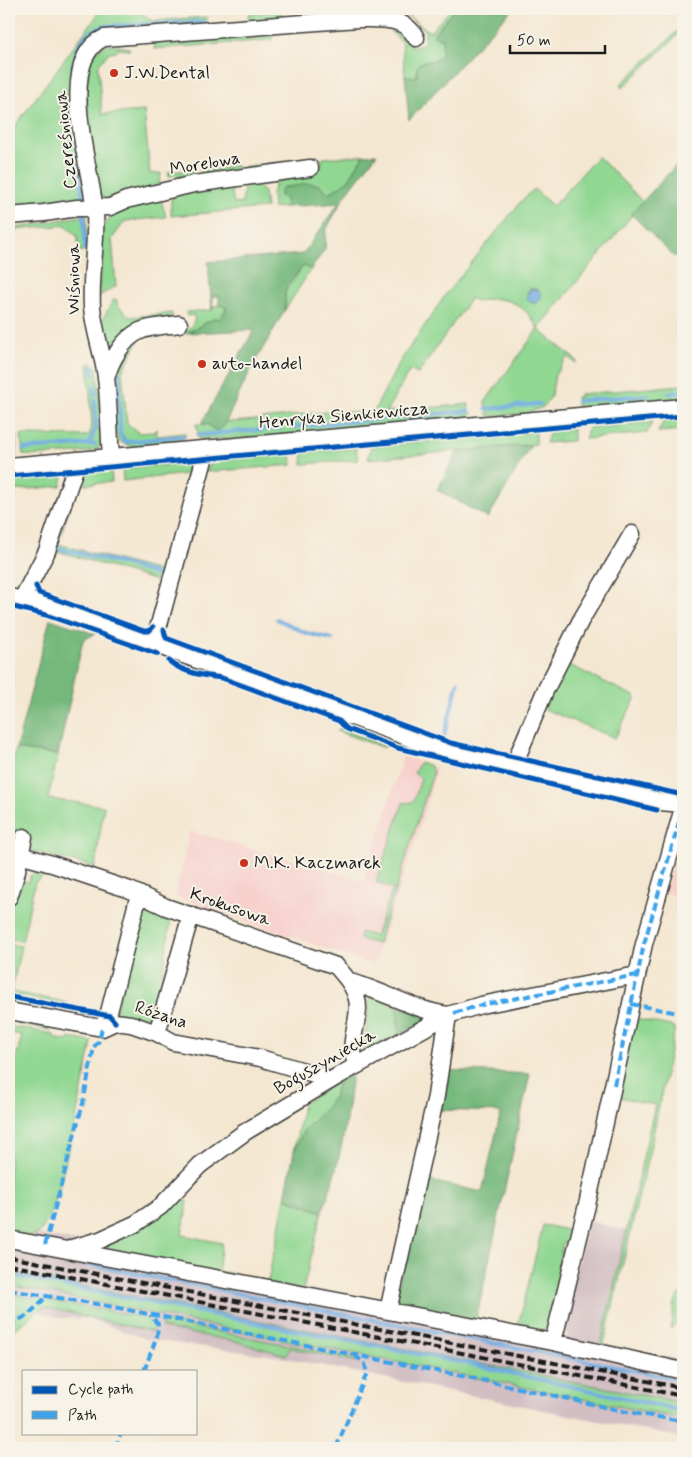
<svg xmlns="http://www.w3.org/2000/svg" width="692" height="1457" viewBox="0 0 692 1457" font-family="Mynerve,sans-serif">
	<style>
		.built { fill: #f7d0cc }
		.industrial { fill: #d2bec3 }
		.green { fill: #90d792; stroke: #567a57; fill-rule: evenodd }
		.forest { fill: #74b87c; stroke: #486a4c }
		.water { fill: #71ace2; stroke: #46647f }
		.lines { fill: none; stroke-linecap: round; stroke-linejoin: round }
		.stream { stroke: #71ace2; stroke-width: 4 }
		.minor-casing { stroke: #3c3a37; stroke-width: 19 }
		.minor { stroke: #fff; stroke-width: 16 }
		.rail { stroke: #1c1c1c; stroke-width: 4; stroke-dasharray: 8 4; stroke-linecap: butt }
		.quiet { stroke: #3da2ea; stroke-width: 4; stroke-dasharray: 8 4; stroke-linecap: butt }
		.cycleway-casing { stroke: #f7f3e8; stroke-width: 8 }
		.cycleway { stroke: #0057b8; stroke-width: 5 }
		.poi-dot { fill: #c8321e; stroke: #f7f3e8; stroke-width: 2 }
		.labels { text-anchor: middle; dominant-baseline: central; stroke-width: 4; stroke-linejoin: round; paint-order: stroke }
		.poi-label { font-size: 18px; fill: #1c1c1c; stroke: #f7f3e8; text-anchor: start }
		.street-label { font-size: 18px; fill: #1c1c1c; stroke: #f7f3e8 }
	</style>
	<rect width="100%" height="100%" fill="#f7f3e8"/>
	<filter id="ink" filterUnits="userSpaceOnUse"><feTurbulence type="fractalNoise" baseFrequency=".02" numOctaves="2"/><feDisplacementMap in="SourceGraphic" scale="10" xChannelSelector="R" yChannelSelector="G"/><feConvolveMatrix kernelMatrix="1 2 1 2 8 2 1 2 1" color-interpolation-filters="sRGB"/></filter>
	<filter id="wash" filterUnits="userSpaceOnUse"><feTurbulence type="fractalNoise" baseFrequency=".0096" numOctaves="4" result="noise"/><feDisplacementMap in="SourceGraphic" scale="20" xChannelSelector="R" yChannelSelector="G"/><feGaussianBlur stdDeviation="1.12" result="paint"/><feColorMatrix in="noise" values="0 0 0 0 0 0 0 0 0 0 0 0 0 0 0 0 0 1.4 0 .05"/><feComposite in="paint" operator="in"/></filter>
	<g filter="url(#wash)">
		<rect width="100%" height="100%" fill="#f4e7d1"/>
		<path class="built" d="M403,756l34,12 -20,69 -44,128 -198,-69 15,-65 174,50z
			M683,836v64l-19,-8z"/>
		<path class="industrial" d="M588,1221l39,10 -26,112 82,17v78l-408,-82 -125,-16 -61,-21 -27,-1 -53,-14v-75l94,18 -1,4 466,86 -3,-5 1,-20z"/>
		<path class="green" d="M102,9h34l16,12 55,-4 -1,7 -120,21 1,157 -78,11v-79z
			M315,9h84l-7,4 -97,1v-3z
			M451,9h4l-21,24 9,8 -1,13 -5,6 -14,2 -6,5v10l-12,-1 -3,-34 -12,-11 6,2 17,14 7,-1 5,-5v-10l-18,-16 23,17z
			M283,11l-1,5 -33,7 -1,-9z
			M683,26v4l-61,58 -2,-3z
			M269,32l4,3 -1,5 -118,9 2,-8z
			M109,44l20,4 1,2 -13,-1v2l-8,1 -11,14 4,48 42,-3 6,63 11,-1 -2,11 -52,15 -8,-3 -16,-88 8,-54z
			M363,155c-4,18 -19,32 -35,38l-7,-8 -38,2 3,20 -13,1 -1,-14 4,-13 43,-10 4,-13z
			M598,156l45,46 -105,127 39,32 -1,2 -9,-6 -12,18 -4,22 -8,10 -18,7 -36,2 -2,-2 2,-1 -3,-3 -1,-8 53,-73c-12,-25 -34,-36 -61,-27l-6,-4 -53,76 -8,-4 -24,42 83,-8 -1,9h5l-3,3 -15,4 -220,19h-36l-3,-15 28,2 3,-4c44,-1 104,-17 145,-7l27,-52 47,-69 77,-95 11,-10 19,17zM530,289h4l5,11 -5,3 -7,-11z
			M313,159l-1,2 -68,11 -1,-5z
			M237,165l1,5 -36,7 -1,-8 14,1z
			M194,170v8l-15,2v-5l-10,1 -1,-4z
			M254,184l10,8 2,16 -95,8v-17l6,-6 54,-6 3,17 8,-1 2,-15z
			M161,200l5,17 -41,4 -13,18 4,47 -17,10 2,-66c16,-27 32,-26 60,-30z
			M87,215v34l-8,3 -2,-16 -12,-11 -50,5v-2z
			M303,266l8,3 -26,41v-18z
			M113,300h4v5l13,12 42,-4v4l-62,35 -8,-31z
			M222,305l5,2 -7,12 -5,-1 -28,15 -46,3 -19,36 5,51 12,10 15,-1 2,-3 1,7 28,-3v5c-18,9 -48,15 -66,3 -9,-14 -8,-65 -2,-80 3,-8 11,-19 18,-24 14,-10 34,-5 49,-6 7,-4 12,-8 10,-16l-7,1v-4l25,-2 2,-4z
			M92,363l5,5 6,72c-2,4 -3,8 -7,10 -10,3 -64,7 -73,5l-2,-20 68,1 3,-11 -4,-60z
			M683,385v14h-24l-11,4 -2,-2c-20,3 -51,10 -69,5l-1,-9h4v-3z
			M683,420v10l-25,2 6,-11z
			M653,422l-6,11 -62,6 3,-11z
			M573,429v12l-27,2 4,-12z
			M536,432v12l-168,15 3,-13z
			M16,435v20l-7,3v-22z
			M356,448l2,12 -56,4 1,-12z
			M291,453l1,12 -86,7 7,-12z
			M194,462l1,11 -72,8 -1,-13z
			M111,469l1,13 -36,3 -18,59 112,30 -3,10 -107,-32 -6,4 25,-84z
			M57,474l6,1 -2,11 -52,5v-13z
			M565,663l71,34 -21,41 -71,-29z
			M341,727l5,4 39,15 -1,2 -47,-17z
			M16,749l42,6 -10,44 56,7 -9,61 -61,-15 -6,-7 -11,-4 -8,5v-8l5,-5 -5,-1v-49z
			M420,762l11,4 2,8 -55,170 -18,-5v-7l15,4 18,-47 -17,-7 27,-79 10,-1 8,-23 -7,-6z
			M41,869l17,6v2l-10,-4 -13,9 -13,60 -13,-4v-31l10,-28 10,3 1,-6z
			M140,905l31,15 -8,51 3,13 -8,29 -7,7 -9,1 -28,-2z
			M9,944l12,2 -9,44 1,2 53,10v3l-53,-10 -4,-7z
			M370,994l27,13 2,28 -36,21z
			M16,1018l30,8 5,4 -33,-6z
			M632,1018l43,9 -23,113 -49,208 -2,-5 54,-238 -40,-9z
			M9,1026l44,8 2,4 13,3 2,-3 22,4 -17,81 -17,69 -6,19 -12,22 -13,4 -18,-5v-146l13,-51 -13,-2z
			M338,1081l-4,16 -7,10 -23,23 -10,21 9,-47z
			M180,1195l8,7 -6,33 40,8 -4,28 50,10 17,-83 37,14 -19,78 -219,-41z
			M543,1225l34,7 -5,11h-9l-5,22h9l-18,64 -6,4 -26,-3z
			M9,1272l674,131v16l-674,-134z
			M683,1290v27l-12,12c1,-12 2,-32 12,-39z
			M9,1294l134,23 8,5 3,10 -111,-25 -34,27z
			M162,1321l189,36 7,5 -68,-14 -4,7 -52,-14 -72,-13z"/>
		<path class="forest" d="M455,9h57l-103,111 -4,-44 12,1v-10l3,-4 17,-3 5,-6v-16l-9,-2z
			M377,154l-33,43 -18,33 -1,19 -14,20 -8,-3 -15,18 -3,8v18l-34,59 -27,57 -4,4h-6l-7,-6h-6l53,-94 -67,3 28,-15 5,1 7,-11 -8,-3v-9h-6l-1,14 -4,-48 95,-8 36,-51 -53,4v-8l-6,-3v-6l3,-3c20,1 28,-12 45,6l3,-1 18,-12 14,-25z
			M683,158v92l-9,7 -43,-43z
			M531,445l-43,73 -51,-28 21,-39z
			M50,619l45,15 -12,6 -25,115 -42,-6z
			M397,1007l36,9 -34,19z
			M444,1070l86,4 -55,250 -82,-16 29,-129 60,13 19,-80 -64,-2z
			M352,1072c-5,49 -12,95 -30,140l-37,-14 9,-47 10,-21 23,-23 7,-10 4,-16z"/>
		<path class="water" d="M527 296a7 7 0 1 1 14 0a7 7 0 1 1-14 0Z"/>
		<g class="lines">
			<path class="stream" d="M74,68c1,-22 10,-37 32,-42l99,-4
				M76,145l7,56
				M84,213l1,36
				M92,367l1,7
				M119,372l1,61 5,9 59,-6
				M94,386l1,8
				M669,393l14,-1
				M577,401l71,-6
				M486,409l54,-5
				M291,427l178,-16
				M198,435l83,-7
				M89,444l7,-16 -1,-28
				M23,449l72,-5
				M9,450h4
				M57,548l70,17 40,13
				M277,619l29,14 26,6
				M444,736l14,-54
				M9,1249l674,131
				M9,1275l466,90 208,46"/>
		</g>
	</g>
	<g filter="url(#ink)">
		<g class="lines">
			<g class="minor-casing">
				<path id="minor" d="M9,216l35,-3 33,-5 33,-1 16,-7 68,-16 116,-16
					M106,379c4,-17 17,-41 34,-48 12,-5 26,-5 39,-7
					M111,457c-2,-26 -2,-54 -5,-80 -3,-23 -12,-46 -14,-70 -2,-32 5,-63 3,-95 -3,-41 -41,-152 9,-174l254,-19c21,0 47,-3 58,19
					M9,466l674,-59
					M9,597l27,5 52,18 357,131 215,51 23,2
					M22,599l25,-48 31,-91
					M154,643l53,-194
					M513,767l32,-76 36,-71 51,-86
					M9,852l43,12 78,26 36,17 170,59c9,10 18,20 21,33 5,22 -12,42 0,66
					M9,897l7,-22 8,-38
					M350,982c34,9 63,28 98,33l-12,81 -48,215
					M9,1011l93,17 13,-6 16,2 26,9 16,9 87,16 61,18 6,6
					M102,1028l6,-12 31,-122
					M157,1033l34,-118
					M9,1239l544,103 130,29
					M72,1248l28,-8 35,-16 25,-17 40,-42 45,-33 93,-56 110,-61 33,-10 156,-30
					M553,1342l34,-137 57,-261 39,-136"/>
			</g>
			<use href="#minor" class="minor"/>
			<path class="rail" d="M9,1257l674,131
				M9,1265l674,131"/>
			<path class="quiet" d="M631,1004l52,10
				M454,1013l27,-8 156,-30
				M614,1085l30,-141 39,-136
				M45,1245l38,-142 11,-56 5,-6 3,-13
				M9,1290l94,15 384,76 140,31 56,9
				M9,1325l19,-10 18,-18
				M144,1371l13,-35 1,-12 -8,-9
				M115,1448l6,-15
				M336,1448l31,-75 -2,-9 -9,-8"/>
			<g class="cycleway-casing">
				<path id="cycleway" d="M9,476l674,-60
					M36,586l3,7 105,38h5l4,-4
					M10,606l36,9 112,39
					M164,630l2,8 285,105 232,52
					M169,661c14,12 36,15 53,17l117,43 8,8 51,19 259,62
					M9,993l2,4 99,19 5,6"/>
			</g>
			<use href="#cycleway" class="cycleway"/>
		</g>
	</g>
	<g class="poi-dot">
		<circle cx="114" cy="73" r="5"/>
		<circle cx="202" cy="364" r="5"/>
		<circle cx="244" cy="863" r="5"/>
	</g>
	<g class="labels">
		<g class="poi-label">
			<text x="124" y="73">J.W.Dental</text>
			<text x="212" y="364">auto-handel</text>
			<text x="254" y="863">M.K. Kaczmarek</text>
		</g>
		<g class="street-label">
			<text transform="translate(66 140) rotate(-96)">Czereśniowa</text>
			<text transform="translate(205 164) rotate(-10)">Morelowa</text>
			<text transform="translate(74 279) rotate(-90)">Wiśniowa</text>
			<text transform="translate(344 416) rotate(-5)">Henryka Sienkiewicza</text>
			<text transform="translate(230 907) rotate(19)">Krokusowa</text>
			<text transform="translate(161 1015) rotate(18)">Różana</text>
			<text transform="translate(325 1062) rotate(-30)">Boguszyniecka</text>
		</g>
	</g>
	<rect width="692" height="1457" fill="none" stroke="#f7f3e8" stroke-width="30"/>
	<rect x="22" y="1370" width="175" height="65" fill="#f7f3e8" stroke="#9f9d96"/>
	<rect x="32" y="1386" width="25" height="8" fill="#0057b8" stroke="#9f9d96"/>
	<text x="68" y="1394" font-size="15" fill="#1c1c1c">Cycle path</text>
	<rect x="32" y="1411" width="25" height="8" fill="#3da2ea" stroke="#9f9d96"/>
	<text x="68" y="1420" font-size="15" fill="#1c1c1c">Path</text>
	<path d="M510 45v8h95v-8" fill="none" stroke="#1c1c1c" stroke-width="2.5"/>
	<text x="517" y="45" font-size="15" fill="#1c1c1c" stroke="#f7f3e8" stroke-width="4" paint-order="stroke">50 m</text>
</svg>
